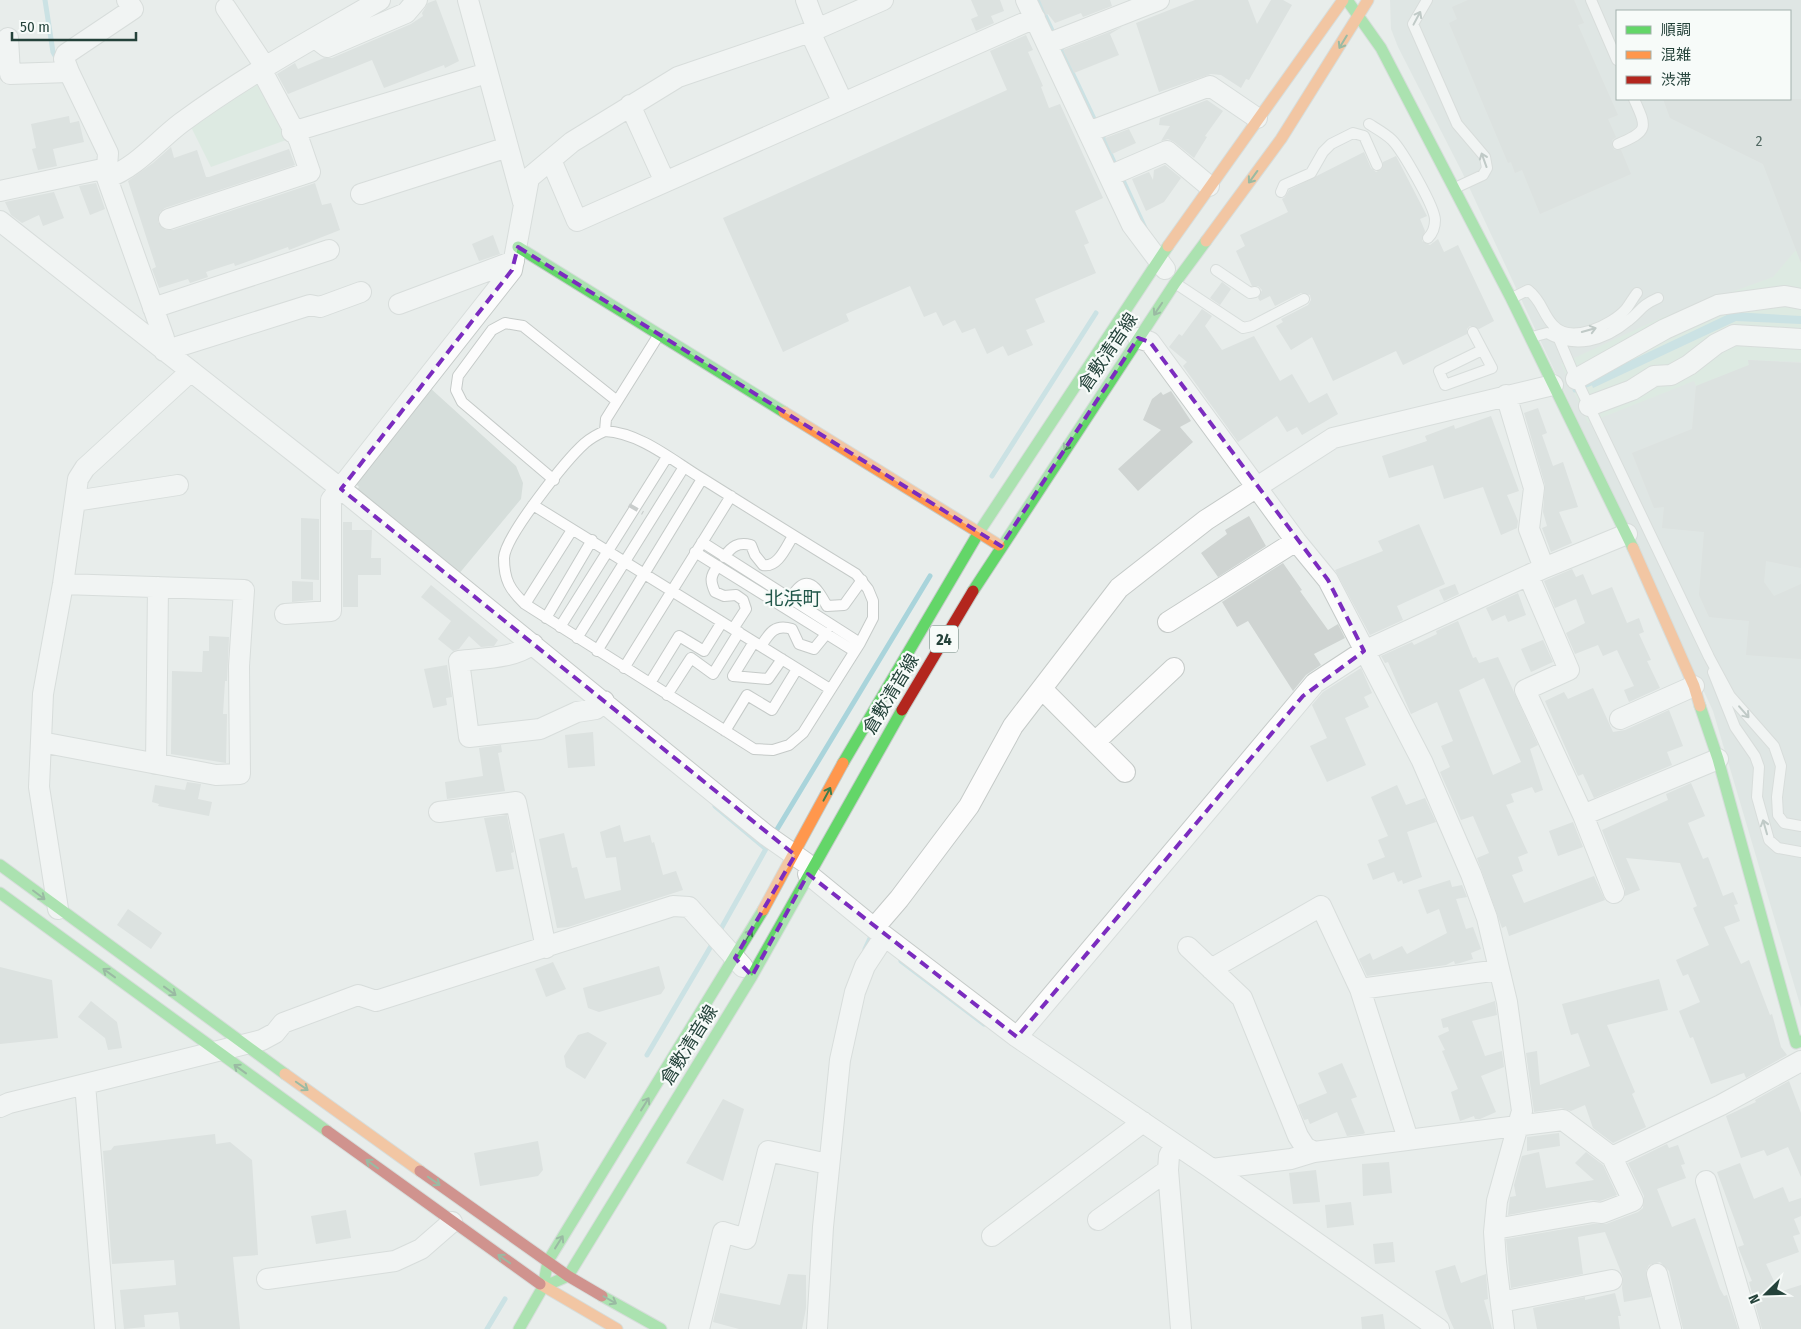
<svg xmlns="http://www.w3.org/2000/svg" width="1801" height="1329" viewBox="0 0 1801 1329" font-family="'Fira Sans Condensed','Noto Sans JP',sans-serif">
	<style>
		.built { fill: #d6dedb; fill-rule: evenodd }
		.green { fill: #d1e6d8 }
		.water { fill: #a9d4db }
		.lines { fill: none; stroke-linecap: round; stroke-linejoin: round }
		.stream { stroke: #a9d4db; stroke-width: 5 }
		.building { fill: #cfd4d2; fill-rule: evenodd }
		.lane-casing { stroke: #c5cac8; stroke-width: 12 }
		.street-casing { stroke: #c5cac8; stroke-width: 22 }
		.fast-casing { stroke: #c3cbc8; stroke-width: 13 }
		.slow-casing { stroke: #c3cbc8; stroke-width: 13 }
		.jam-casing { stroke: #c3cbc8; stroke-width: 13 }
		.lane { stroke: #fcfcfc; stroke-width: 10 }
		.street { stroke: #fcfcfc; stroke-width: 20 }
		.fast { stroke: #63d668; stroke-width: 11 }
		.slow { stroke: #ff974d; stroke-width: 11 }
		.jam { stroke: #b3261e; stroke-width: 11 }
		.rail { stroke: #c9cdcc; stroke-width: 4; stroke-dasharray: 10 5; stroke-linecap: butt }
		.oneway { stroke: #909f9b }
		.oneway2 { stroke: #3d7d4c }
		.marked { fill: none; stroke: #7b2cbf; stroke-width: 4; stroke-dasharray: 10 6; stroke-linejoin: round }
		.labels { text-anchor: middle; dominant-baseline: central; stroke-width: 4.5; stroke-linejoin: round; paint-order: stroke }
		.number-label { font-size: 15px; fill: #506761 }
		.shield { fill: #f7fbf9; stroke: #637a73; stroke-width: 1 }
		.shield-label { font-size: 16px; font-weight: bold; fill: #24423a }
		.street-label { font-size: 18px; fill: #24423a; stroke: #f7fbf9 }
		.neighbourhood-label { font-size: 19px; fill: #1f5548; stroke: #f7fbf9 }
	</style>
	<rect width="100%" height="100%" fill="#e8edeb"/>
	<path class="built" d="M1390,0h411v1008l-88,-297 -251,-539 -64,-125 -7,-18zM1617,11h173v88h-173z
		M429,387l87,79 7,17 -2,16 -63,76 -103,-83 4,-5 -4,-4z"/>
	<path class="green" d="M259,76l30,63 -78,28 -23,-46z
		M1801,249v113l-53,-2 1,5 -53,21 -2,-5 -106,42 -27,-59 102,-47 110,-40 22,-26z"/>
	<path class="water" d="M1733,312l68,4v8l-65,-3 -143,67 -3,-8z"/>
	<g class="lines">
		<path class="stream" d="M45,0l8,52 5,9
			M1038,0l17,37
			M1059,45l37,78
			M1100,131l17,38
			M1121,176l24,52
			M1575,390l23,-10
			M992,476l104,-163
			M715,806l51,43
			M773,836l157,-260
			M718,934l49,-87
			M865,949l7,-15
			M901,961l83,63
			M647,1055l67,-114
			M487,1329l18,-30"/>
	</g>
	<path class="building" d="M436,0l23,61 -14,7 -1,-3 -60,23 -12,-28 -84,34 -11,-20 18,-11 3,6 26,-11h8l79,-34 12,-8 -1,-3 6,-10z
		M971,0h29l4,11 -13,5 3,7 -18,8 -5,-12 7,-3z
		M1040,0h70l2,6 -29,11 -2,-4 -26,10 -7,-9 -2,1z
		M1195,0h53l9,24 14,-24h12l9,5 -43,75 -3,-1 -5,9 -20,-13 -10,-1 -52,18 -23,-69z
		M1468,0h106l10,23 -6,2 40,90 -10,4 8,18 -4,3v6l2,4h7l10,24 -91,40 -18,-44 -7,3 -4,-11 -3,1 -59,-140 8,-4 -5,-12z
		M1122,27l-12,7 9,21 -45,18 -11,-23z
		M1026,35l7,15 -5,2 15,34 -2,1 8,21 11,-4 43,94 -28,13 14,32 -5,2 12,28 -61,26 10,23 -19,8 7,15 -25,11 -5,-10 -16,8 -12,-26 -13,5 -7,-13 -12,6 -7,-14 -12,5 -14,-31 -64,28 3,7 -66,31 -60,-134 284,-128 -17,-39z
		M1663,99h138v164l-38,-99 -93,-46z
		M1207,100l16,11 -18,25 2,1 -13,21 -20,-16 -6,-3 -7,2 9,-15 -11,-1 1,-7z
		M69,116l1,7 9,-2 5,21 -31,7 4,17 -19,4 -6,-21 4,-1 -5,-24z
		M1129,129l7,14 -24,11 -7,-16z
		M171,147l3,11 23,-8 9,27h3l80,-28 6,16 -130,43 -5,4 -2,10 8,8h7l142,-47 7,22 9,-2 9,27 -51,20 -1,-3 -53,19 -1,-3 -28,9 2,5 -18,6 -2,-4 -29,9 -7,-19 4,-2 -28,-86 25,-18z
		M1364,152l7,16 5,4 6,-3 1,-7 13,-6 31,60 -7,3 5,12 -3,10 8,4 8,-6 6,13 14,-7 36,76 -15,8 -9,-3 -3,3v5l-64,31 -7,-14 -63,30 -21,-44 -21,13 -15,-24 7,-4 -2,-3 27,-14 3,-5 -1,-5 -9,-2 -26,13 -5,-10 -10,5 -2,-3 4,-8 -4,-4h-6l-16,-35 9,-5 -5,-11 48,-23 -6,-13 3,-2 4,-7z
		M1165,165l16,13 -17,24 -18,9 -14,-32 17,-7 4,8 1,-10z
		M96,183l9,26 -15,6 -11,-29z
		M54,192l10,26 -21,8 -4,-11 -17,8 -11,-8 -6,-13z
		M493,235l7,19 -21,7 -7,-17z
		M1222,282l9,7 -11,16 -10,-7z
		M1202,309l10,7 -7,10 17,24 32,-14 26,45 12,-7 17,29 18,-10 11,21 -36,21 -5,-8 -10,5 -10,-16 -39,26 -55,-76 4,-4 -18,-15 10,-13 3,2z
		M1748,360l53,3v205l-35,-7 -2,21 10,14 27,-12v75l-55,-4 3,-34 -40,-4 -10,-22 5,-63 -42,-4 2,-21 -10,1 -22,-55 60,-24 4,-43 53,-21z
		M1171,391l20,30 -11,6 13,15 -55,49 -20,-22 43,-39 -18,-10 9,-21 9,-7 2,3z
		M1538,408l9,25 -5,2 11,31 10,-4 15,45 -19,5 13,31 -21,9 -9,-24 5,-2 -4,-14 2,-27 -21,-72z
		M1491,416l28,75 -12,4 11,26 -1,7 -16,7 -18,-48 -39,12 -11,-34 -44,13 -7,-22 45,-15 -2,-5 29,-11 1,4z
		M1249,516l17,30 -48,31 -17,-24 26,-19 -2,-4z
		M301,518l18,1v61l-18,-1z
		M343,522h9v8h20l-1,28h10v17h-23v32h-15z
		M1419,524l26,60 -48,22 6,14 -33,15 -35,-65 48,-19 -5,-10z
		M1283,563l19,27 -2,1 28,39 10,-6 7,14 -31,16 7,11 -15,10 -13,16 -45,-70 -11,6 -15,-25z
		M1572,569l4,8 7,-3 9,21 20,-8 15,36 12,-5 5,14 -5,2 12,26 -4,1 13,27 -31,14 -5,-12 10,-4 -17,-36 -14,6 -5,-11 -23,9 -9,-21 19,-10 -9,-24 -21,9 -11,-27z
		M292,581l21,1v18l-21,2z
		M1455,584l4,10 -15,7 -5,-11z
		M431,585l67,55 -4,6 -13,1 -12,-11 -10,13 -6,2 -15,-12 13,-18 -30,-24z
		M1518,593l8,22 -18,7 -3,-7 -13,6 -6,-13z
		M1458,621l15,37 3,-1 3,6 19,-6 40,88 -8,4 13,41 -8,3 -3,-6 -21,7 3,8 -8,3 22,48 -10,4 5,14 -11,4 12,28 70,-27 11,24 -96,36 -3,-10 -4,2 -25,-70 12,-5 -16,-37 -12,4 -21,-48 10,-5 -9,-21 12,-5 -16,-39 -26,12 -23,-52 -3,1 -4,-7 31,-14 2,3 23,-11 -1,-3zM1484,678l37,84 -28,13 -34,-85z
		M209,636l20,1 -2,44h-2l-2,33h4l-1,49 -55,-9 1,-83 30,1 1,-21h6z
		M1543,640l10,22 -22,10 -10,-23z
		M447,665l5,32 -6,1 1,7 -14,3 -9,-39z
		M1361,668l11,25 -8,4 5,10 -24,11 21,47 -39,17 -17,-36 17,-8 -15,-33 11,-13z
		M1593,688l20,44 12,-2 44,-20 14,36 -16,6 5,13 -78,33 -11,-24 -5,2 -33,-75 19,-9 4,7z
		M593,732l2,34 -27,2 -3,-33z
		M501,745l1,7 -4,1 7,38 -58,8 -2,-17 38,-6 -4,-28z
		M187,782l14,2 -3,15 14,3 -3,14 -51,-10 1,-2 -7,-2 3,-17 30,5z
		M1691,783l14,33 -17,7 15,36 5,-2 15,39 10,-4 5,12 -4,1 6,16 -16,6 17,37 8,-4 21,55 2,-1 9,33 6,8 -41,23 -2,-5 -33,11 -18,-47 -3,1 -11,-27 21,-9 -12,-28 -5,2 -7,-16 33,-15 -16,-37 4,-2 -17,-43 -54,-5 14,32 -15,6v-7l-23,-59 66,-30 -2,-6z
		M1397,785l9,20 19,-7 11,24 -29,10 15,45 -19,7 -1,-4 -4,2 -4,-10 -21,8 -6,-16 18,-7 -7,-17 10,-4 -17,-39z
		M507,815l7,37 -3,1 3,16 -18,3 -12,-54z
		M1573,822l10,25 -25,9 -9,-25z
		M620,825l4,17 26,-7 2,8 2,-1 9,33 13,-4 7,19 -115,37 -11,1 -18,-89 25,-6 8,35 5,-1 8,32 36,-9 -5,-33 -10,1 -6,-26z
		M1450,880l2,7 10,-2 5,12 -11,2 10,30 7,-2 8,22 -10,4 2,6 -13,4 -5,1 -1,-3 -8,4 -79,11 -8,-17 11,-6 3,7 29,-14 5,8 40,-21 -8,-24 -12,5 -9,-24z
		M128,909l34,24 -11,16 -34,-24z
		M553,962l13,27 -20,8 -11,-28z
		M659,966l6,22 -4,6 -62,18 -11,-4 -5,-20z
		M0,967l52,13 6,58 -58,6z
		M1659,979l9,31 -61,15 28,67 -3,2 14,33 -33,16 -20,-15 -8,-23 -14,6 -10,-3 -27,4 -8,-59 11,-2 3,34 50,-19 -12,-33 -7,2 -9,-31z
		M91,1001l26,21 5,26 -14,2 -3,-12 -27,-21z
		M1495,1001l2,14 -25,6 13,35 17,-5 2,16 -23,9 15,36 -16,7h-5l-1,-3 -14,5 -9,-29 7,-3 -16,-38 3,-1 -7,-14 11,-5 -1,-4 -5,1 -2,-9z
		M588,1032l19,11 -22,36 -19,-12 -2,-11 14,-21z
		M1342,1063l15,34 -6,2 14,34 -2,1 -16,2 -10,-24 -27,12 -2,-5 -4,1 -6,-15 29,-12 -9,-20z
		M1789,1081l12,32v64l-13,-30 -21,9 -3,-6 -23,8 -15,-42 30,-14 -1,-2z
		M723,1099l21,10 -21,72 -37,-18z
		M1559,1133l1,13 -33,5v-14z
		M215,1134l1,10 14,-2 22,18 6,95 -25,2 7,72h-60l-2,-17 -34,3 1,12 -21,2 -4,-39 56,-5 -2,-25 -62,4 -9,-113 8,-1 3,-4z
		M538,1141l5,29 -5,6 -58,10 -6,-33z
		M1667,1144l2,4 9,-3 7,19 -4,1 5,13 -29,11 15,38 23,-9 25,71 4,7 3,-1 11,34h-55l-14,-58 -9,-9 -11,3 -3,6 5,26 -27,5 -2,-14 1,-11 -18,-45 -27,5 5,37 -72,14 -5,-49 87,-15h13l32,-12 5,-4 1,-12 -16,-33z
		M1539,1152l7,36 48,-8 -19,-17 11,-11 17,13 14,30 -17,6 -9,-1 -83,15 2,-18 6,-1 -2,-11 8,-29z
		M1389,1162l3,31 -29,3 -1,-32z
		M1740,1163l14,36 29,-12 6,15 12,-4v18l-7,3 6,15 -7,2 6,16 -33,12 13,28 22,-7v44h-39l-13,-47 3,-1 -14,-34 6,-2 -27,-73z
		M1316,1170l4,32 -27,2 -4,-31z
		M1351,1202l3,23 -27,3 -2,-23z
		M346,1210l5,28 -35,6 -5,-28z
		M1393,1242l2,20 -20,2 -2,-20z
		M1455,1265l6,18 25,-9 2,25 -4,1 8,29h-38l-9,-20 -10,-38z
		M788,1274l18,1v33l-4,21h-63l-26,-7 7,-29 60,12z
		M1615,1293l6,23h-3l2,13h-83l-4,-21 52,-11v3z
		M1383,1314l2,15h-23l-1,-12z"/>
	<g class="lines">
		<g class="lane-casing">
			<path id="lane" d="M1427,0l-14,24 44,100 28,33 2,11 -4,7 -28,13
				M1591,0l26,60
				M1369,124c8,5 17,10 23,16 10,10 43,67 43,80 0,6 -2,13 -7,18
				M1618,144c31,-13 29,-16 16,-45
				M1281,192l3,-7 27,-12 12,-21 8,-8 22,-11 11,3 13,29
				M1216,270l34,23 5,-1
				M1175,283l68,45 9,-2 52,-27
				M1512,298l16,-8c14,11 14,23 25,35 18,20 59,0 73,-16 4,-5 7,-11 11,-16
				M1553,325l23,54 133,278 21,39 44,50 7,20 -4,31 1,18 6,8 17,3
				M1473,332l19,36 -47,17 -6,-14 43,-21
				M1532,337l15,-4c28,16 57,8 81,-12 14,-11 12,-15 30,-23
				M605,431c36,2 68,30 98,48 51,32 102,64 153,95l12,15 5,12v17l-13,25 -57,90 -14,12 -16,5 -19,-1 -229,-145c-15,-14 -21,-24 -21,-46 1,-22 63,-99 81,-115 6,-5 13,-9 20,-12z
				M605,431l1,-12 52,-83
				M554,480l-92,-78 -6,-12 2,-14 34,-46 13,-7 18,3 94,75
				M533,505l297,184
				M702,542l158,101
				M695,552l159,99
				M724,557c8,-11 14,-15 27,-12l4,10 8,10c15,3 23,-18 30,-29
				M718,566c-8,10 -8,15 -3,26l9,4 12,-1 7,5 3,9 -13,20
				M791,598c16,-27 26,-10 36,8l17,-1 18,-25
				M525,604l47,-74
				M546,618l46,-78
				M560,627l107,-170
				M577,638l107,-171
				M754,642l-21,34 35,3 14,-20
				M761,646c9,-14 14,-22 31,-17l7,15 15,5 13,-16
				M597,651l105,-172
				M624,668l107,-172
				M1713,672l22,55 20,29 4,11 -2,30 12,43 9,8 23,4
				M650,683l29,-47 25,15 18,-29
				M667,695l24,-37 22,16 26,-42
				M725,731l22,-36 25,15 25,-41"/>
		</g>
		<g class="street-casing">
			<path id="street" d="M468,0l55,202
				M806,0l11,29
				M1026,0l106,225 33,44
				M226,8l40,60
				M810,32l33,71
				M8,38l2,36 59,-2 39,81 -1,15
				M315,38l12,9 79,-34 11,-13
				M1047,44l112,-44
				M69,72l-5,-13 2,-5 67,-45 -6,-9
				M630,105l35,77
				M292,132l195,-59
				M1088,132l122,-46 47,32
				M551,160l26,61 458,-203
				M1109,176l58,-25 42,35
				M107,178c30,-11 49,-36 74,-55 62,-46 132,-84 199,-123
				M0,191l107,-23v10l57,160v13l146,-46 10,2 41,-15
				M361,194l147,-47
				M169,219l141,-47 -11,-32 -37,-69
				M0,221l341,268 425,346 40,28
				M399,304l115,-43
				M153,308l176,-58
				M1138,338l12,4 146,199 32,39 94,181 49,113 16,44 20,84 15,109 -25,90 -3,31 2,30 8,67
				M1576,379l89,-50 53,-24 67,-9 16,3
				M1506,395l28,93 -5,41 15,39
				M1589,406l43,-16 22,-14 17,-1 18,-10 27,-21 18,-9 67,4
				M75,501l103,-16
				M1529,577l40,93 -44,20 58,125 135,-56
				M285,614l46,-3v-111l181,-230 17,-92 43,-36 106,-65 132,-45 73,-32
				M1168,622l128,-81
				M533,644c-21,15 -49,14 -74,17l10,76 71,-8 37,-17 19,-3 8,-8
				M1042,689l83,83
				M1620,719l74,-33
				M41,742l175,33 24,-1 -1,-108 5,-76 -181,-6
				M1095,742l79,-74
				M156,764l2,-177
				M439,812l77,-10 30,146
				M1583,815l31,78
				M808,874l66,54 143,109 195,132 227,160
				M58,909l-19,-122 4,-93 20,-110 15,-105 7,-11 106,-97
				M874,928l25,-29 70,-93 44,-80 106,-138 87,-68 127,-82 220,-53
				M1188,947l54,51 56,138 7,11 9,5 249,-32 49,37 109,-52 80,-44
				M1211,969l110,-63 39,83 48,150
				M1360,989l139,-19
				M1017,1037l298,-354 49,-32 180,-83 83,-34
				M85,1084l20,245
				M0,1107l9,-4 253,-63 13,-7 8,-10 75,-28 18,6 297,-95 16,1 54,60
				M1175,1144l-6,12 -1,14 13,159
				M1212,1169l79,-10 23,-7
				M1706,1181l44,148
				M1098,1220l70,-50
				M1495,1229l98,-17 9,1 31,-12 -21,-44
				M992,1236l151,-114
				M1657,1274l14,55
				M267,1279l128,-18 26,-12 31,-27
				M1501,1302l111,-22
				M699,1329l24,-97 23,7 22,-88 60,13
				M817,1329l6,-102 17,-167 15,-68 10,-26 19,-29"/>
		</g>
		<g class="fast-casing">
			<path id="fast" d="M1347,0l34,48 130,250 122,250
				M518,247l266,165
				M973,591l202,-308 31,-42
				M1700,706l18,53 78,284 5,-2
				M843,763l136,-231 189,-286
				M0,865l285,209
				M0,893l327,238
				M543,1287l25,-11 184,-300 150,-266
				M602,1296l59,33
				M519,1329l24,-42 5,-26 215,-351"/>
		</g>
		<g class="slow-casing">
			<path id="slow" d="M1206,241l75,-102 87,-139
				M1168,246l175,-246
				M784,412l215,133
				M1633,548l61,138 6,20
				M763,910l80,-147
				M285,1074l135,97
				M540,1284l77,45"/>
		</g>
		<g class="jam-casing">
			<path id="jam" d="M902,710l71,-119
				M327,1131l213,153
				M420,1171l148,105 34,20"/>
		</g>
		<use href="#lane" class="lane"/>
		<use href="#street" class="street"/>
		<use href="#fast" class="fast"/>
		<use href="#slow" class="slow"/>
		<use href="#jam" class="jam"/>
		<path class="rail" d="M629,505l14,8"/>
	</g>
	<defs><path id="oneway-shaft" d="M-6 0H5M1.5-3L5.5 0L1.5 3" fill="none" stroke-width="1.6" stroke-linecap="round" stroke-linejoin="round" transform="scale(1.25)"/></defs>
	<g class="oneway">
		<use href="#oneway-shaft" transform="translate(1417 18) rotate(-62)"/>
		<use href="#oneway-shaft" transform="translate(1484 160) rotate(-110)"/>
		<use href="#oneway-shaft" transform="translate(1589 330) rotate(-16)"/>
		<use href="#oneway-shaft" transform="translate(1744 712) rotate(49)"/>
		<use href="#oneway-shaft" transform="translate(1765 827) rotate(-106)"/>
	</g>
	<g class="oneway2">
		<use href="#oneway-shaft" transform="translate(1343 42) rotate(121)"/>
		<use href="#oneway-shaft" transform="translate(1253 177) rotate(126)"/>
		<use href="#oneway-shaft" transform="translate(1158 309) rotate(124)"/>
		<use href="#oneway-shaft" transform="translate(1068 444) rotate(123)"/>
		<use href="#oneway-shaft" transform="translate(827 794) rotate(-62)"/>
		<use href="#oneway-shaft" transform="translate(39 895) rotate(37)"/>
		<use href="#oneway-shaft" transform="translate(748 936) rotate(-60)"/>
		<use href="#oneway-shaft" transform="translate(109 973) rotate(-144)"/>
		<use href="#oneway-shaft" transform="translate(170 991) rotate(36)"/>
		<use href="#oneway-shaft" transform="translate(240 1069) rotate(-144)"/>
		<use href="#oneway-shaft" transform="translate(302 1086) rotate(35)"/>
		<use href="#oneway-shaft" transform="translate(645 1104) rotate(-58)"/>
		<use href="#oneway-shaft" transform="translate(372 1164) rotate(-144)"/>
		<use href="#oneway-shaft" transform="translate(434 1181) rotate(35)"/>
		<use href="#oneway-shaft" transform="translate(559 1242) rotate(-58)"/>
		<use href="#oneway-shaft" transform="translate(504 1259) rotate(-145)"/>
		<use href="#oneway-shaft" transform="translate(610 1300) rotate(30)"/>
	</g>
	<path d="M0 0H1801V1329H0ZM518,247l483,299 137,-208 12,4 178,238 36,71 -61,45 -286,341 -209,-163 -56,102 -17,-18 60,-103 -454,-366 171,-219z" fill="#e8edeb" fill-opacity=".55" fill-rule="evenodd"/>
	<path class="marked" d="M518,247l483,299 137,-208 12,4 178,238 36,71 -61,45 -286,341 -209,-163 -56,102 -17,-18 60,-103 -454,-366 171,-219z"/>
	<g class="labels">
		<g class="number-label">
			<text x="1759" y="141">2</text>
		</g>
		<rect class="shield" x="930" y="625.5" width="28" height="27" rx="4"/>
		<g class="shield-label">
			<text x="944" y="639">24</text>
		</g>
		<g class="street-label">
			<text transform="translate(1108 352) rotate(-56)">倉敷清音線</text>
			<text transform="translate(891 694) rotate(-59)">倉敷清音線</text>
			<text transform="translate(689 1045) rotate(-58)">倉敷清音線</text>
		</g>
		<g class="neighbourhood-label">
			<text x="793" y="598">北浜町</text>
		</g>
	</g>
	<rect x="1616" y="10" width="175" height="90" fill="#f7fbf9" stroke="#a3b1ad"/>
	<rect x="1626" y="26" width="25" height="8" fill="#63d668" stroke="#a3b1ad"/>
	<text x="1661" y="35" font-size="15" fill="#24423a">順調</text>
	<rect x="1626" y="51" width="25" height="8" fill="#ff974d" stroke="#a3b1ad"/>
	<text x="1661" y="60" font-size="15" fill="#24423a">混雑</text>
	<rect x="1626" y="76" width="25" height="8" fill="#b3261e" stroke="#a3b1ad"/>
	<text x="1661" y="85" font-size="15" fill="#24423a">渋滞</text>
	<g transform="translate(1766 1294) rotate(247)" stroke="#f7fbf9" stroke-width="4" paint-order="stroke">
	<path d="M0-4L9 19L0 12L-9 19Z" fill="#24423a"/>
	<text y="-8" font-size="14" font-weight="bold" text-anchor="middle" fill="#24423a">N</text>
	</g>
	<path d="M12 32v8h124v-8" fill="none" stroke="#24423a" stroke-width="2.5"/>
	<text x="20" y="32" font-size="15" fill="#24423a" stroke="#f7fbf9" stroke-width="4" paint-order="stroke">50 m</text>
</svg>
